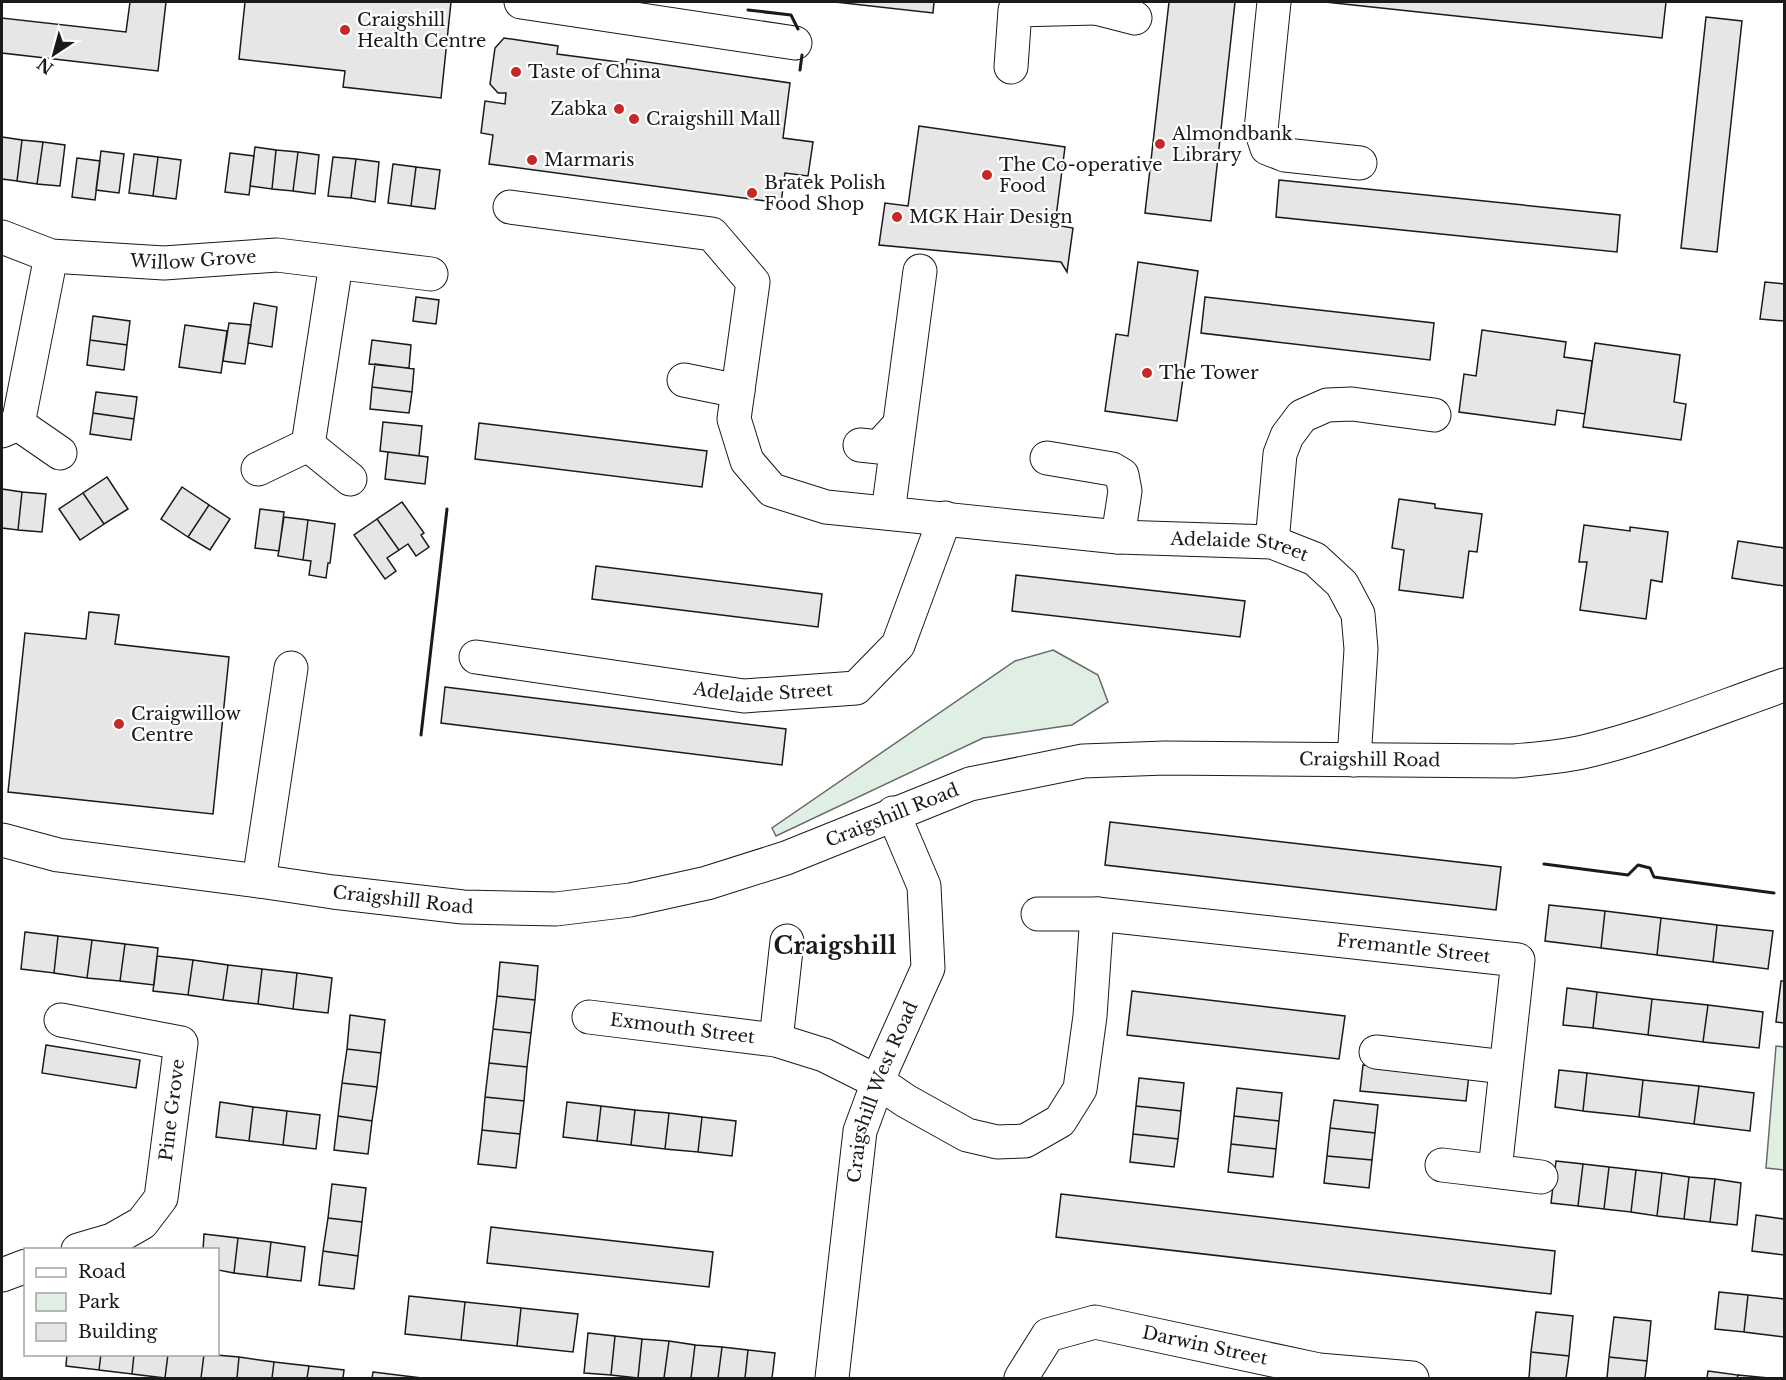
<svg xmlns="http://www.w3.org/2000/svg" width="1786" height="1380" viewBox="0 0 1786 1380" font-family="'Libre Baskerville',serif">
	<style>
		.green { fill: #e0efe3; stroke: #6a6a6a; stroke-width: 1.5 }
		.building { fill: #e6e6e6; stroke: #1a1a1a; stroke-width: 1.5 }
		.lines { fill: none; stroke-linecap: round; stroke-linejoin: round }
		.minor-casing { stroke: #1a1a1a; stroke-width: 35 }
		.minor { stroke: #fff; stroke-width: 33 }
		.wall { stroke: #1a1a1a; stroke-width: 3 }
		.poi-dot { fill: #c62828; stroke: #fff; stroke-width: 2 }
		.labels { text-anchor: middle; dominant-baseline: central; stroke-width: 4.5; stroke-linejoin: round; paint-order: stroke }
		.poi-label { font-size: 18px; fill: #1a1a1a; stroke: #fff; text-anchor: start }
		.street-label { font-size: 18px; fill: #1a1a1a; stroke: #fff }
		.district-label { font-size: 24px; font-weight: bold; fill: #1a1a1a; stroke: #fff }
	</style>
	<rect width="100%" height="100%" fill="#fff"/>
	<path class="green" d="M1053,650l45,25 10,27 -36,23 -89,13 -207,98 -4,-8 243,-167z
		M1776,1046l8,1v123l-18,-2z"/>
	<path class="building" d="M130,2h36l-8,69 -156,-18v-35l124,14z
		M245,2h206l-10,96 -98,-11 2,-16 -106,-12z
		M835,2h99l-1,11z
		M1169,2h66l-24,219 -66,-8z
		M1325,2h341l-4,36z
		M1706,17l36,4 -25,231 -36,-4z
		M504,38l54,8 -1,8 69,9 1,-4 163,24 -7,55 30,4 -5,34 -23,-3 -4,30 -292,-39 4,-29 -12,-2 4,-32 20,3 1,-11h-8l-8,-9 5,-36z
		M919,126l146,21 -10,78 18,3 -6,44 -6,-10 -182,-17 6,-42 23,3z
		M2,137l20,3 -5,41 -15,-2z
		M22,140l21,2 -6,42 -20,-3z
		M43,142l22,3 -5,41 -23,-2z
		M255,147l21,3 -4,39 -22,-3z
		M276,150l22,2 -5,39 -21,-2z
		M101,151l23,3 -5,39 -23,-3z
		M298,152l21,3 -4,39 -22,-3z
		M230,153l24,3 -5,39 -24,-3z
		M134,154l24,3 -5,39 -24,-3z
		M158,157l23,3 -5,39 -23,-3z
		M333,157l23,2 -5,39 -23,-2z
		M77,158l23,3 -5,39 -23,-3z
		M356,159l23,3 -4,40 -24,-4z
		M393,164l23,3 -5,39 -23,-3z
		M416,167l24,3 -5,39 -24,-3z
		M1279,180l341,35 -3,37 -341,-35z
		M1138,262l60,9 -21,150 -72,-10 11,-77 12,2z
		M1765,282l19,2v37l-24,-2z
		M416,297l23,3 -3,24 -23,-3z
		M1205,297l229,26 -4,37 -229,-27z
		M254,303l23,4 -5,40 -24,-4z
		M93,316l37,5 -3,24 -37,-5z
		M229,323l22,2 -6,39 -22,-3z
		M185,325l42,6 -6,42 -42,-6z
		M1482,330l84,12 -2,15 28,4 -7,53 -28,-4 -2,15 -96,-13 5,-38 12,2z
		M90,340l37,5 -3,25 -37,-5z
		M372,340l39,5 -2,23 -40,-4z
		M1595,343l85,12 -6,47 12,2 -5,36 -98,-13z
		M375,364l39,5 -2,23 -40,-5z
		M372,387l40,5 -3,21 -39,-4z
		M96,392l41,5 -3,22 -41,-6z
		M93,413l41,6 -3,21 -41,-6z
		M383,422l39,4 -3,30 -39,-5z
		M479,423l228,28 -5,36 -227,-28z
		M388,452l40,5 -3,27 -40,-5z
		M107,477l21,32 -24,15 -21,-31z
		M182,487l27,18 -21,32 -27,-18z
		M2,489l20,3 -4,38 -16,-2z
		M22,492l24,2 -4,38 -24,-2z
		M83,493l21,31 -24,16 -21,-31z
		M1399,499l36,5v4l47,6 -5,38 -8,-1 -6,47 -64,-8 5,-40 -12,-2z
		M402,502l22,31 -3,2 8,12 -13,9 -8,-12 -9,6 -22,-31z
		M209,505l21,14 -20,31 -22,-13z
		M260,509l24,3 -5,39 -24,-3z
		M284,517l24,3 -5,40 -25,-4z
		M377,519l22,31 -12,8 9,13 -11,8 -31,-44z
		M308,520l27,4 -5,39h-2l-2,15 -17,-3 2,-14 -8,-1z
		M1584,525l46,6v-4l38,5 -6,50 -11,-2 -5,39 -66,-9 7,-48h-8z
		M1738,541l46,7v38l-52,-8z
		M596,566l226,28 -4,33 -226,-28z
		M1016,575l229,26 -5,36 -228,-26z
		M89,612l30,3 -4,29 114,13 -16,157 -205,-22 17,-159 61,6z
		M445,687l341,42 -4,36 -341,-42z
		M1110,822l391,45 -5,43 -391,-45z
		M1549,905l56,6 -4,37 -56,-7z
		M1605,911l56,7 -4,37 -56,-7z
		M1661,918l56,7 -4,37 -56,-7z
		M1717,925l56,6 -5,38 -55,-7z
		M25,932l33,4 -4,37 -33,-4z
		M58,936l34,4 -5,38 -33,-5z
		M92,940l33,4 -5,37 -33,-3z
		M125,944l33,4 -4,37 -34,-4z
		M157,956l36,4 -5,35 -35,-4z
		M193,960l35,5 -5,35 -35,-5z
		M500,962l38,4 -3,34 -38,-4z
		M228,965l34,4 -4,35 -35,-4z
		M262,969l35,4 -4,36 -35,-5z
		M297,973l35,5 -4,35 -35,-4z
		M1781,981h3v42l-8,-1z
		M1567,988l30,4 -4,36 -30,-3z
		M1132,991l213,25 -6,43 -212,-24z
		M1597,992l55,7 -4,36 -55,-7z
		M497,996l38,4 -4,33 -38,-4z
		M1652,999l56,6 -5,37 -55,-7z
		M1708,1005l55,7 -4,36 -56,-6z
		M350,1015l35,5 -4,33 -34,-4z
		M493,1029l38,4 -4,34 -38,-4z
		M46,1045l94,15 -4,28 -94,-15z
		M347,1049l34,4 -4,34 -35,-4z
		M489,1063l38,4 -3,34 -39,-4z
		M1363,1065l106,10 -3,26 -106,-10z
		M1559,1070l28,3 -4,38 -28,-4z
		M1587,1073l56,7 -4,37 -56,-6z
		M1139,1078l45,5 -3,28 -45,-5z
		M1643,1080l56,6 -5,38 -55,-7z
		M342,1083l35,4 -5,34 -34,-5z
		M1699,1086l55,7 -4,38 -56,-7z
		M1237,1088l45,5 -3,28 -45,-5z
		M485,1097l39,4 -4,33 -38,-4z
		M1334,1100l44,5 -3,28 -45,-5z
		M220,1102l33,5 -4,34 -33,-4z
		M567,1102l34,4 -4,35 -34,-4z
		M601,1106l34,4 -4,35 -34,-4z
		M1136,1106l45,5 -3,28 -45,-5z
		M253,1107l34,4 -4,34 -34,-4z
		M635,1110l34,3 -4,36 -34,-4z
		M287,1111l33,4 -4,34 -33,-4z
		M669,1113l33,4 -4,35 -33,-3z
		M338,1116l34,5 -4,33 -34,-4z
		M1234,1116l45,5 -3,28 -45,-5z
		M702,1117l34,4 -4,35 -34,-4z
		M1330,1128l45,5 -3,27 -45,-4z
		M482,1130l38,4 -4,34 -38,-4z
		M1133,1134l45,5 -4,28 -44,-5z
		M1231,1144l45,5 -3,28 -45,-5z
		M1327,1156l45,4 -3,28 -45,-5z
		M1556,1161l27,3 -5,42 -27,-3z
		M1583,1164l26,3 -5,42 -26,-3z
		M1609,1167l27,3 -5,42 -27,-3z
		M1636,1170l26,3 -5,43 -26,-4z
		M1662,1173l27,4 -5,42 -27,-3z
		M1689,1177l26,2 -5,43 -26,-3z
		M1715,1179l26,4 -4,42 -27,-3z
		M332,1184l34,4 -4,34 -34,-4z
		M1061,1194l494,57 -4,43 -495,-57z
		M1756,1215l28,4v36l-32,-4z
		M328,1218l34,4 -4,34 -35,-5z
		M491,1227l222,25 -4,35 -222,-24z
		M204,1234l34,4 -4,35 -16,-3v-20h-15z
		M238,1238l33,4 -4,35 -33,-4z
		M271,1242l34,5 -4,34 -34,-4z
		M323,1251l35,5 -4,33 -35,-4z
		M1719,1292l29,3 -4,37 -29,-3z
		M1748,1295l36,4v38l-40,-5z
		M409,1296l56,6 -4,38 -56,-6z
		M465,1302l56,6 -4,38 -56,-6z
		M521,1308l57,6 -5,38 -56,-6z
		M1536,1312l37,4 -4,40 -38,-4z
		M1614,1317l37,4 -4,40 -38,-4z
		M588,1333l27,3 -4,39 -27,-2z
		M615,1336l27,3 -4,39 -27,-3z
		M642,1339l27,2 -5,37h-26z
		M669,1341l26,4 -4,33h-27z
		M695,1345l27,2 -4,31h-27z
		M722,1347l26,3 -3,28h-27z
		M748,1350l27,3 -3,25h-27z
		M1531,1352l38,4 -3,22h-37z
		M67,1354h34l-2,16 -33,-4z
		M101,1354h33l-2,20 -33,-4z
		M134,1354h34l-3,24 -33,-4z
		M168,1354h36l-3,24h-36z
		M204,1354l35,3 -2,21h-36z
		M239,1357l35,5 -2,16h-35z
		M1609,1357l38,4 -2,17h-38z
		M274,1362l35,4 -2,12h-35z
		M309,1366l35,4 -1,8h-36z
		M1708,1371l30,4 -1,3h-30z
		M373,1372l49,6h-50z
		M1738,1375l31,3h-32z"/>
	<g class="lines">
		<g class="minor-casing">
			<g id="minor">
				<path d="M521,2l274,41"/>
				<path d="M1098,2l-2,6 39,10"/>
				<path d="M1274,2l-13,128 6,18 18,7 75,8"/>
				<path d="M1011,67l4,-57 81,-2"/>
				<path id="s1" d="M510,207l202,27 41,48 -19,137 13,42 25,29 54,17 292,30 154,5 43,17 27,25 16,30 3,35 -7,111"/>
				<path id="s2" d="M2,237l49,19 113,7 113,-8 154,19"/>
				<path d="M684,380l54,11"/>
				<path d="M18,424l42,29"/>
				<path d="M2,431l16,-7 33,-168"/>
				<path d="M308,445l42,34"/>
				<path d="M860,445l19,2 20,-22"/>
				<path d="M1047,458l65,11 10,6 3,16 -7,46"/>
				<path d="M258,469l50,-24 28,-181"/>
				<path d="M888,513l32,-242"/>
				<path d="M1272,542l8,-88 7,-18 15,-20 25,-11 25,-1 82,11"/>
				<path id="s3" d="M476,657l268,39 112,-8 42,-43 47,-127"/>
				<path id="s4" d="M2,840l56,15 201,26 74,11 130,15 93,2 74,-9 77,-17 79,-25 184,-74 113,-23 82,-3 349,3c23,-2 46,-4 69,-9 68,-16 135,-44 201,-67"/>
				<path d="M259,881l32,-213"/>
				<path d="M1038,914h59"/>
				<path id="s5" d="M589,1017l187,23 48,15 54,27 28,19 61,34 30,7 28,-1 35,-20 20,-32 10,-73 7,-102 421,46 -23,210"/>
				<path d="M61,1020l120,23 -20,155 -19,25 -30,17 -34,10"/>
				<path d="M776,1040l11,-99"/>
				<path d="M1376,1052l129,15"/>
				<path d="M1442,1165l99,12"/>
				<path d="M2,1275l24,-9"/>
				<path id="s6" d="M832,1378l28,-247 24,-65 44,-98 -4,-82 -31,-73"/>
				<path id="s7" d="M1021,1378l27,-43 47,-13 224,48 93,8"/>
			</g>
		</g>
		<use href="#minor" class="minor"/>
		<path class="wall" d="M748,10l43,5 7,14
			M800,70l2,-15
			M421,735l26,-226
			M1544,864l84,11 10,-10 12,3 4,9 120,16"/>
	</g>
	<g class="poi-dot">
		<circle cx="345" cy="30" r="6"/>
		<circle cx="516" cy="72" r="6"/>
		<circle cx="619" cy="109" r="6"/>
		<circle cx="634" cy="119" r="6"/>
		<circle cx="1160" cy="144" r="6"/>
		<circle cx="532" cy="160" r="6"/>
		<circle cx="987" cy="175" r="6"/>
		<circle cx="752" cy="193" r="6"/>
		<circle cx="897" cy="217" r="6"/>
		<circle cx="1147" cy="373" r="6"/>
		<circle cx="119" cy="724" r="6"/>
	</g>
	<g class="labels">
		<g class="poi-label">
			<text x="357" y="20">Craigshill<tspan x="357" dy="21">Health Centre</tspan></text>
			<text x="528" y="72">Taste of China</text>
			<text x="607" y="109" text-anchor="end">Zabka</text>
			<text x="646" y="119">Craigshill Mall</text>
			<text x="1172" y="134">Almondbank<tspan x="1172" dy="21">Library</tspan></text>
			<text x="544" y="160">Marmaris</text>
			<text x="999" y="165">The Co-operative<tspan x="999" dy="21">Food</tspan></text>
			<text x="764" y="183">Bratek Polish<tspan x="764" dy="21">Food Shop</tspan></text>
			<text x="909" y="217">MGK Hair Design</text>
			<text x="1159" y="373">The Tower</text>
			<text x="131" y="714">Craigwillow<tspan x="131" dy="21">Centre</tspan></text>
		</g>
		<g class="street-label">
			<text stroke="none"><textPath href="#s2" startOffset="195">Willow Grove</textPath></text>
			<text stroke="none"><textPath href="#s1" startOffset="960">Adelaide Street</textPath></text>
			<text stroke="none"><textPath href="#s3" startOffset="290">Adelaide Street</textPath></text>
			<text stroke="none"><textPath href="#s4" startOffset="1396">Craigshill Road</textPath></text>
			<text stroke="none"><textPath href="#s4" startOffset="910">Craigshill Road</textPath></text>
			<text stroke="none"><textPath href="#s4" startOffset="406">Craigshill Road</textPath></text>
			<text stroke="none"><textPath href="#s5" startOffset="1034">Fremantle Street</textPath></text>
			<text stroke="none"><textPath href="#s5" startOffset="94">Exmouth Street</textPath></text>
			<text stroke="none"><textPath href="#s6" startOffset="292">Craigshill West Road</textPath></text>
			<text transform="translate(172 1110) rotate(-83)">Pine Grove</text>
			<text stroke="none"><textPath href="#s7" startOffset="212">Darwin Street</textPath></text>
		</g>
		<g class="district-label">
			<text x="835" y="945">Craigshill</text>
		</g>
	</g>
	<rect width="1786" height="1380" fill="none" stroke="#1a1a1a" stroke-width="6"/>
	<rect x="24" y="1248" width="195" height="108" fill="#ffffff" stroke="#a3a3a3" stroke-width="1.5"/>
	<rect x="36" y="1268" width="30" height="9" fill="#ffffff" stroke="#a3a3a3" stroke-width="1.5"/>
	<text x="78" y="1278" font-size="18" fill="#1a1a1a">Road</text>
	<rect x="36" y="1293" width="30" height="18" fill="#e0efe3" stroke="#a3a3a3" stroke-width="1.5"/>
	<text x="78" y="1308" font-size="18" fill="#1a1a1a">Park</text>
	<rect x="36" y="1323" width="30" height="18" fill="#e6e6e6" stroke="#a3a3a3" stroke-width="1.5"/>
	<text x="78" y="1338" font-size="18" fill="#1a1a1a">Building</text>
	<g transform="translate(54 54) rotate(216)" stroke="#ffffff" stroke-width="4.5" paint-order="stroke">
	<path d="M0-4.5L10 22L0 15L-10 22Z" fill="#1a1a1a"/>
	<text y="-9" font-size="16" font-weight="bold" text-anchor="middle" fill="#1a1a1a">N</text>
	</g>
</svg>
